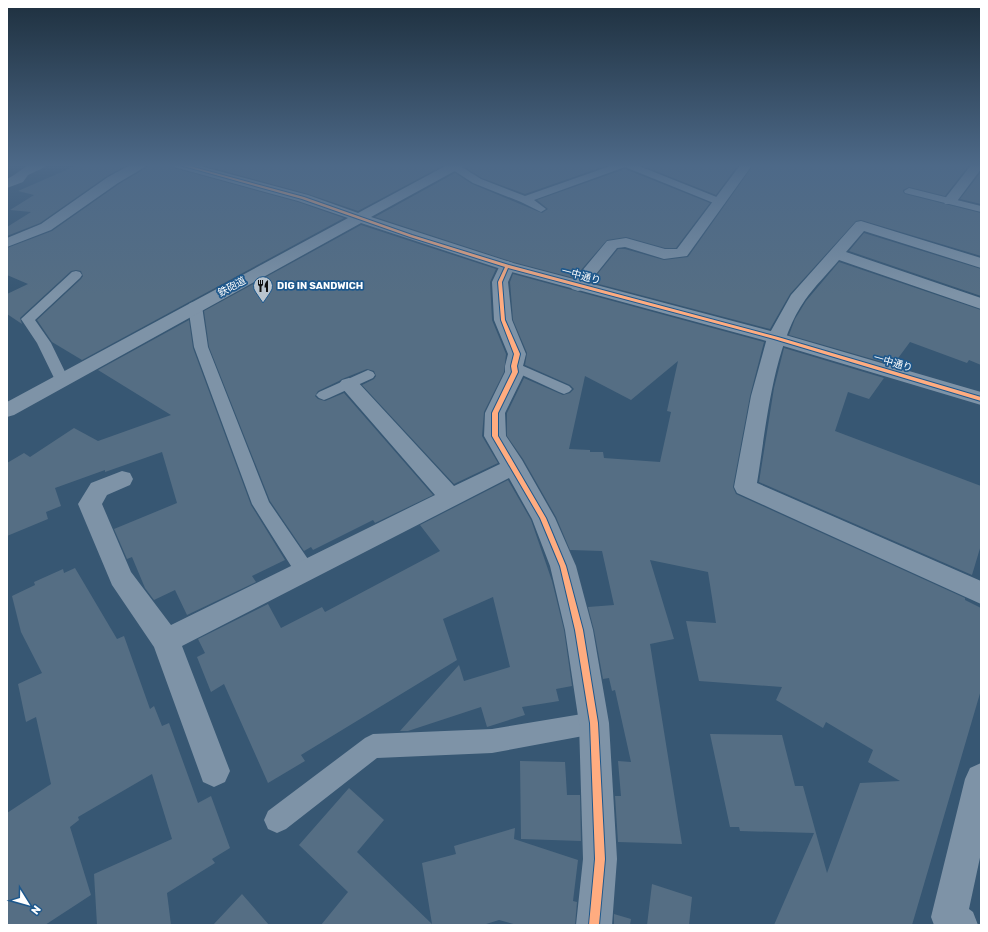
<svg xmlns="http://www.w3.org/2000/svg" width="988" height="932" viewBox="0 0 988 932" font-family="Rubik,'Noto Sans JP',sans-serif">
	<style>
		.building { fill: #556e84; fill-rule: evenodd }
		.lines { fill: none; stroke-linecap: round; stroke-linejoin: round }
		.service { fill: #7e93a7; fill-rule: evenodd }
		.minor { fill: #7e93a7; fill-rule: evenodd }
		.tertiary { fill: #7e93a7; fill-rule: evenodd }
		.cycleway-casing { stroke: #1e588c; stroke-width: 2 }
		.cycleway { fill: #ffac80; fill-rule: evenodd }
		.labels { text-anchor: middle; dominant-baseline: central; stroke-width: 3.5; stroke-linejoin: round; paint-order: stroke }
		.far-street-label { font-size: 10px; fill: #fff; stroke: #1e588c }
		.far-poi-label { font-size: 10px; font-weight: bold; fill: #fff; stroke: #1e588c; text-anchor: start }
	</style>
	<rect width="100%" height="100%" fill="#375773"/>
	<path class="building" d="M80,164h49l-22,12 -67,47 -33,13v-9l24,-15 -21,-2 24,-15 -16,-4z
		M148,164h23l3,4 124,34 46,16 -262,142 -30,-18 -15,-22 44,-41 2,-3 -2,-5 -5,-1 -5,1 -51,47 2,6 -15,-10v-20l21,-10 -21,-9v-27l45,-17 67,-47 27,-16z
		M198,164h248l-88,47 -50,-17z
		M465,164h146l-86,30 -43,-16 -18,-11z
		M638,164h101l-23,31z
		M754,164h216l-25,32 -36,-9 -6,3v2l2,2 76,19v43l-120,-36 -5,1 -66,73 -20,35 -179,-47 27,-33h7l39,11 24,-3z
		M625,169l85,34 -34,45h-11l-39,-11 -19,3 -33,38 -61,-16 -138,-45 80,-44 17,11 70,29 6,-4 -11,-9z
		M981,172v32l-21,-5z
		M361,225l135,44 -6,13 2,38 14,34 -2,18 -20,40 -2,24 16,27 -44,21 -92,-99 12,-6 2,-3 -2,-5 -7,-2 -25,10 -3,2 -21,10 -3,5 3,3 7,2 19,-8 89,102 -58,28 -2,-3 -60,30 -2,-3 -7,4 -34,-50 -61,-154 -5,-36z
		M864,233l117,36v27l-132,-45z
		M839,262l142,48v55l-12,-5 -2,3 -57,-21 -17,23 -104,-30 6,-16 11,-18z
		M513,274l251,68 -14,54 -17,91 3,7 229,104v2l16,8v82l-69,235h-138l40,-92 -74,-2 -1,-4h-9l-20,-93 72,1 13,51h8l24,87 33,-90 40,-2 -32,-19 5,-12 -47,-28 -3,6 -47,-28 6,-13 -83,-6 -13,-60 30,2 -8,-51 -58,-12 24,79 -24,5 32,200 -64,-2 -3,-46h6l-3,-35 13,1 -16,-72 -3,1 -3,-13 -6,1 -9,-49 -6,-23 26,-2 -12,-54 -32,-1 -14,-33 -33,-58 -16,-23v-23l17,-35 39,17 7,-2 4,-4 -4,-4 -45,-20 2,-12 -14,-33 -3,-38zM678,361l-11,50 4,1 -11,50 -56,-4 -1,-6h-13v-2l-21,-1 16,-73 46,24z
		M189,320l4,28 58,157 34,55 -33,16 4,6 -69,33 -12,-25 -21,10 -9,-12 -13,-31 -5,2 -13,-30 63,-26 -15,-51 -57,20v-2l-50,18 6,18 -15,6 2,7 -41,17v-73l17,-10 6,4 44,-29 24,13 73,-26 -73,-45z
		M784,348l100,30 -15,21 -21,-7 -13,39 146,55v59l-9,30 -213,-93 15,-94z
		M508,480l23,40 21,61 12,49 8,56 -16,3 3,12 -37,6 3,8 -38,12 -6,-20 -73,24h-8l59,-66 5,16 46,-14 -17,-70 -50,22 14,41 -156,95 4,6 -37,22 -44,-99 -13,8 -14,-35 8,-4 -7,-14 70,-35 13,24 41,-21 3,5 115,-61 -20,-26z
		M75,568l42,71 7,-3 26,73 4,-3 8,20 7,-3 29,80 13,-7 19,52 -18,11 3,4 -48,30 4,32h-74l-3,-51 78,-35 -20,-65 -74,43 1,3 -9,7 21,68 -46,30h-38v-112l44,-29 -15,-67 -10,5 -8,-38 24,-11 -21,-41 -9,-36 23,-11 -1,-3 29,-13 1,4z
		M520,761l45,1 2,33h13l1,46 -60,-2z
		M349,788l35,32 -27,32 75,72 -10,-61 34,-9 -2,-8 61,-18 -1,11 64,21 -5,41 4,1 -2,23h-58l-18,-5 -16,5h-162l27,-33 -49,-47z
		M652,884l40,13 -3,28h-42z
		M242,894l27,31h-56z
		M614,914l17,5 -1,6h-16z"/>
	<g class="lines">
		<path class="service" d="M450,164h7l24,15 44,17 91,-32h18l90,36 1,2 -1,2h-8l-91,-37 -91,33 12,9 -5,3 -20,-10 -48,-19 -23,-15 -2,-2z
			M909,188l72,18v6l-76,-19 -1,-2z
			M76,271l4,1 2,3 -2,3 -45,42 16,23 18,37 -2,3 -5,2 -5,-2 -2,-3 -18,-37 -16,-24 51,-47z
			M195,302l5,1 2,3 6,41 61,155 43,63 3,6 -3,6 -7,2 -7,-2 -46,-73 -58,-157 -6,-41 2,-3z
			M514,362l55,24 3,3 -3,3 -5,2 -5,-2 -50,-23 -2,-3 2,-3z
			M368,370l5,2 2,3 -2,3 -44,20 -5,2 -5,-2 -3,-3 3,-3z
			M594,712l8,3 4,8 -4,8 -8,3 -102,19 -115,5 -91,71 -9,4 -9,-4 -4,-9 4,-9 97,-73 8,-4 119,-5z"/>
		<path class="minor" d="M31,164h16l-2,3 -17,8 -5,7 -16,6v-9c9,-4 15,-11 24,-15z
			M132,164h15l-2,3 -27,16 -67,47 -44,17v-9l34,-14 67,-47z
			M741,164h12l-66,92 -23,3 -39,-12 -8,1 -33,41 -6,2 -6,-2 -2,-3 2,-3 35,-42 19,-3 39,11h12z
			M972,164h9v5l-26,35h-10l-2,-3z
			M861,221l120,37v10l-117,-37 -18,21 135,46v11l-142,-49c-11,13 -24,26 -34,40 -32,45 -39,128 -48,183l224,98v23l-244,-111 -3,-6 17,-91 16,-58 24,-43 65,-73z
			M507,261l6,2 2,3 -7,16 4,38 14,34 -3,12 2,6 -20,41 1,23 16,24 33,58 21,48 17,64 16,93 8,136 -5,66h-36l7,-66 -4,-136 -14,-93 -15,-64 -18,-47 -23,-41 -327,168 48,125 -5,11 -11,5 -11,-5 -49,-135 -42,-62 -34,-81 13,-21 31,-12 8,2 3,6 -3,6 -23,10 -5,9 29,68 40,53 264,-130 -93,-107 -3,-4 3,-4 7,-2 7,2 98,106 46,-22 -16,-28 1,-23 20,-41v-6l3,-12 -14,-34 -2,-38 9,-19z
			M981,763v90l-12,56 4,3 5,13h-44l-3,-8 34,-138 5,-11z"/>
		<path class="tertiary" d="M172,164h20l116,31 50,18 91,-49h15l-2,3 -91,50 142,46 269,71 199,58v13l-211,-63 -269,-73 -140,-46 -347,192 -7,2v-15l341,-184 -50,-17 -124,-34z"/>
		<g class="cycleway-casing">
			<path id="cycleway" d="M176,164h6l122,33 108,38 97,30 269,72 203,60v4l-207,-62 -266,-71 -6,14 3,38 15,34 -3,12 1,6 -20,41v23l48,82 20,48 17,64 15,93 7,136 -6,66h-10l6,-66 -5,-136 -15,-93 -15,-64 -20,-48 -48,-82v-23l20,-41 -1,-6 3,-12 -13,-34 -3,-38 7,-15 -95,-30 -108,-38z"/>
		</g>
		<use href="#cycleway" class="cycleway"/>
	</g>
	<linearGradient id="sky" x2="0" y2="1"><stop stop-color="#1e303f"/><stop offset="0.56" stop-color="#4d6988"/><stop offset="1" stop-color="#4d6988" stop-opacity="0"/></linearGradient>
	<rect width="988" height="295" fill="url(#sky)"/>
	<defs>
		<g id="restaurant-pin" transform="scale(1)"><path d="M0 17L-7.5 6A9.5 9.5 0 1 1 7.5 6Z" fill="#b9c4ce" stroke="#1e588c"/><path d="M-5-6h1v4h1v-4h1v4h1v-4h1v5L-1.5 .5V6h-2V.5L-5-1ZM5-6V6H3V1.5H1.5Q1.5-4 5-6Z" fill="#111"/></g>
	</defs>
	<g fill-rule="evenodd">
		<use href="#restaurant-pin" x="263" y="286"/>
	</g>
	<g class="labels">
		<g class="far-street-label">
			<text transform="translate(581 276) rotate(15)">一中通り</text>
			<text transform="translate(232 287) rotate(-28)">鉄砲道</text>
			<text transform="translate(893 363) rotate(16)">一中通り</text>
		</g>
		<g class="far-poi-label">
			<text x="277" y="286">DIG IN SANDWICH</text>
		</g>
	</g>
	<rect width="988" height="932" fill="none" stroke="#ffffff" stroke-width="16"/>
	<g transform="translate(28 904) rotate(127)" stroke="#1e588c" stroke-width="3" paint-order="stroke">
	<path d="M0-3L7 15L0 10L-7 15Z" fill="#ffffff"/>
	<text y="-6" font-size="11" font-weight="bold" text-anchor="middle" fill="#ffffff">N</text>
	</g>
</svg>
